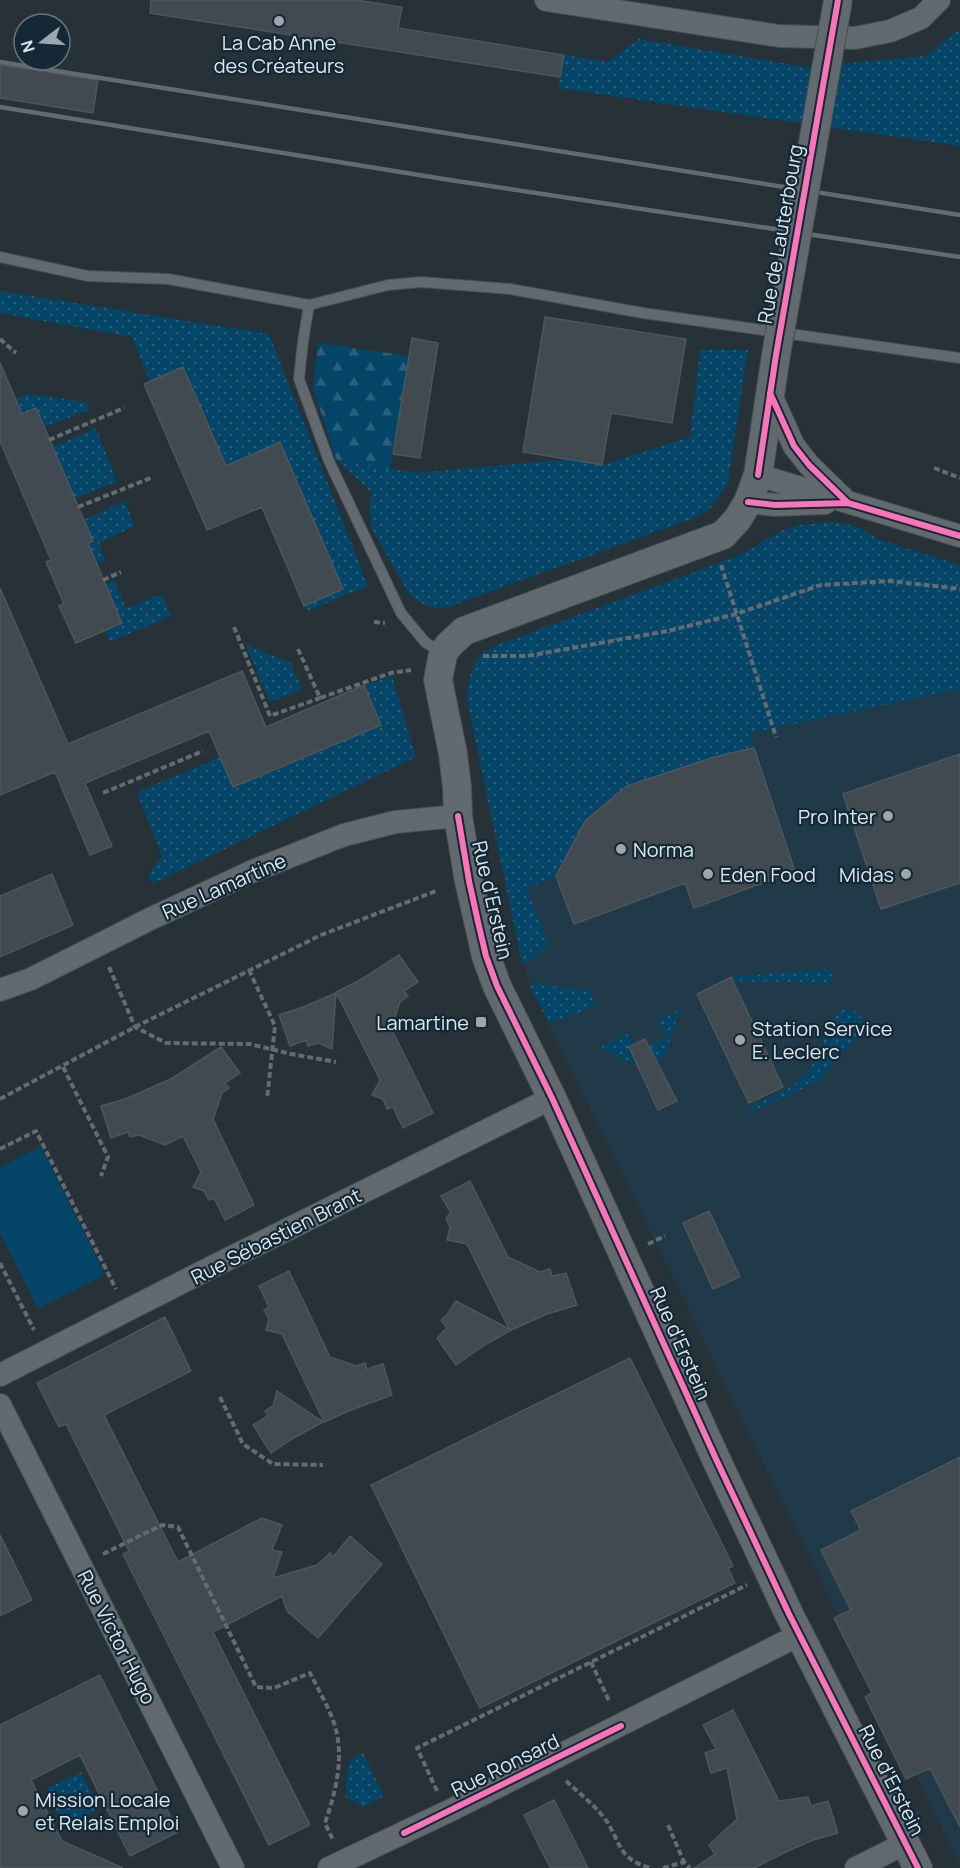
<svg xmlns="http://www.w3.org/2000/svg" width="960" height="1868" viewBox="0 0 960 1868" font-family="Manrope,sans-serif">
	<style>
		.built { fill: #213a4a }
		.grass { fill: url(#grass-dots) }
		.forest { fill: url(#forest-firs) }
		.pitch { fill: #054567 }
		.building { fill: #414a50; stroke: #4d565d; stroke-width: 1.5 }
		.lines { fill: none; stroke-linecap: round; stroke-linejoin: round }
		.service-casing { stroke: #444e55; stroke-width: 12 }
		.minor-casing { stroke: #444e55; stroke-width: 24 }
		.tertiary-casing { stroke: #444e55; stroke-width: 30 }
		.path { stroke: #646c72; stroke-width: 4; stroke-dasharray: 6 3; stroke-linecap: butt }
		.service { stroke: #62696f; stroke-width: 10 }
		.minor { stroke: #62696f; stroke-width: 22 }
		.tertiary { stroke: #62696f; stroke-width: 28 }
		.rail { stroke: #626b71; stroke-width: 4.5 }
		.tertiary-bridge-casing { stroke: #444e55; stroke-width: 30; stroke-linecap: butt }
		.tertiary-bridge { stroke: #62696f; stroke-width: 28 }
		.cycleway-casing { stroke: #142835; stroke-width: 10 }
		.cycleway { stroke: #fb73b8; stroke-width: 6 }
		.poi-dot { fill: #9ca7b0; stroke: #142835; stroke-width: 2 }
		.labels { text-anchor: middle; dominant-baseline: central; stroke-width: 4.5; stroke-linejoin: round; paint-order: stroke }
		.poi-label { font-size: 20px; fill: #dbe7f0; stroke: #142835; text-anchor: start }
		.street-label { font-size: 20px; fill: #dbe7f0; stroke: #142835 }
	</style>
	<defs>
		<pattern id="grass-dots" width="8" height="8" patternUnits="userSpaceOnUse" patternTransform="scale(1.5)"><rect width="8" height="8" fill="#054567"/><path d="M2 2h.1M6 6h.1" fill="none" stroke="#29607d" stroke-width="1.8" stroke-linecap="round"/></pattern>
		<pattern id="forest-firs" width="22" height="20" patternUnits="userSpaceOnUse" patternTransform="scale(1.5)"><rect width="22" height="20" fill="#054567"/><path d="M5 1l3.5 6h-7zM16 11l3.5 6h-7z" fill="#29607d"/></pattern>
	</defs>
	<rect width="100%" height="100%" fill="#263138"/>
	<path class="built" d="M960,679v1186l-430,-879 -28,-117 116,-94 81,-31z"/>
	<path class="grass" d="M956,31h4v115l-402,-58 6,-33 44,7 31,-23 167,28 120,-11z
		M0,291l269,43 99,252 -61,25 -3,-5 39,-17 -62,-147 -39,17 -11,20 -47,-112 -34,14 -18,-44 -132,-24z
		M700,350h48l-21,136 -18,24 -20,10 -241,87c-18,2 -28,-2 -40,-15l-36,-63c-3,-12 -3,-24 0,-36l-36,-34 80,14 154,-14 32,6 88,-28z
		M28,394l58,8 3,8 -45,17 -8,-19 -14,6 -7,-15z
		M96,428l21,53 -42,18 -23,-52z
		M125,501l10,25 -36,17 6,17 -9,4 -8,-21 5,-2 -9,-21z
		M833,522l25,5 22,13 80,25v124l-210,44 4,15 -127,38 -42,35 -29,55 -29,13 21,56 -15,14 -11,5 -55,-264c0,-15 5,-38 16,-48 4,-3 10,-5 14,-7l243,-90 41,-24 18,-6z
		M114,580l12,28 36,-14 9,22 -61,26 -5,-11 17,-8 -17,-39z
		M246,645l45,18 11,27 -32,12z
		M392,676l24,81 -264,127 -4,-10 14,-17 -25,-65 84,-35 143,-72z
		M824,969l5,2 3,4 -1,5 -4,3 -94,-2 -2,-4z
		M539,983l22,5 28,2 6,16 -46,17 -19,-37z
		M680,1009l-15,45c-18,25 -45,3 -65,-8l28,-12 9,18 30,-15 -8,-18z
		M844,1009c13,-1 22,8 18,21l-43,51 -70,32 -2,-4 44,-22 17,-15 28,-57z
		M363,1753l21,43 -21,11 -18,-10 4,-36z
		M81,1772l18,37 -35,18 -18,-38z"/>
	<path class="forest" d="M318,343l91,13 -19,113 -54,-10 -23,-71z"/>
	<path class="pitch" d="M41,1146l64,129 -67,34 -38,-76v-66z"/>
	<path class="building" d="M151,0h205l46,7 -4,21 166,27 -4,22 -410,-64z
		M0,65l98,15 -5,33 -93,-15z
		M545,317l141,22 -14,84 -61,-10 -9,52 -79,-13z
		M412,338l26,5 -18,115 -27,-4z
		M0,363l22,51 14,-6 57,133 -5,2 34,80 -46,20 -17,-37 5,-2 -18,-42 5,-2 -51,-119z
		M183,367l43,99 54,-24 63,147 -39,17 -42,-99 -55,23 -63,-146z
		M0,588l68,156 174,-73 24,56 98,-42 17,40 -148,62 -24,-56 -124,52 27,63 -22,9 -35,-83 -55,23z
		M754,748l41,123 -101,37 -9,-25 -111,41 -18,-48 29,-55 42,-35 87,-29z
		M960,754v129l-79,26 -38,-115z
		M52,874l21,51 -73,32v-61z
		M399,955l19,27 -14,9 4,5 -8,6 -9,26 42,85 -30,15 -10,-21 -6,2 -4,-10 -11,-4 8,-15 -44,-88 26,-13z
		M731,977l52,110 -34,16 -52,-109z
		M336,993l-4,56 -14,-6 -10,3 -2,-6 -16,6 -11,-31 24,-8z
		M645,1039l32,62 -19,9 -29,-63z
		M221,1047l19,26 -15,10 4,5 -7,5 -9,26 41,86 -29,15 -11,-22 -5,2 -5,-9 -11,-4 8,-15 -18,-36 -18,9 -26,-10 -9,2 -2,-5 -17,6 -10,-32 24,-7 46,-20z
		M470,1181l38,76 32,15 10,-3 2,7 14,-3 11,32 -30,9 -36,16 -28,16 -27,19 -19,-27 10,-10 -6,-8 6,-5 9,-14 53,28 -42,-85 -20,-4 3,-12 -4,-10 5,-5 -10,-17z
		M709,1211l31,66 -27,12 -30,-66z
		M289,1271l41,86 26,9 9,-3 2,6 16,-5 9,31 -41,15 -27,12 -42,-88 -16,-4 3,-11 -5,-9 5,-3 -10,-21z
		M165,1317l26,54 -87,44 74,147 84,-44 20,7 -10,25 10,2 -9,26 44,-13 13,-12 3,4 17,-21 32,28 -64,74 -31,-27 -5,-15 -69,36 97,193 -41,20 -146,-291 6,-3 -63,-127 -7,3 -22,-44z
		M630,1358l103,208 -5,2 7,15 -255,125 -109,-223z
		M277,1391l46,31 -31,17 -21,14 -18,-28 15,-9 -3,-5 8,-5z
		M960,1457v370l-30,-59 -24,11 -41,-82 7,-4 -38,-75 17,-8 -30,-60 40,-20 -10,-19z
		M0,1535l32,65 -32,16z
		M100,1675l78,157 -48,24 -50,-101 -49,25 31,61 61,27h-123v-143z
		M733,1710l46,91 29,-4 3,9 17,-5 10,32 -25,7 -23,10 -36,18h-60l21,-14 -6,-9 28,-26 -10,-51 -16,5 -6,-20 11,-4 -13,-24z
		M554,1800l34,68h-37l-6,-10 -21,-43z"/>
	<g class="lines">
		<g class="service-casing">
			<path id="service" d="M0,257l88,19 80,3 141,26 79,-20 33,-3 89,7 133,24 317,45
				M309,305l-6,36 -4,38 30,82 72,152 24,29 18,12"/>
		</g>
		<g class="minor-casing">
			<path id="minor" d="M546,0l233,36 76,2 35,-7 31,-13 18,-18
				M770,393l24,53 15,19 36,35
				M758,475l202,61
				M748,502l27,3 50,-2
				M0,990l31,-11 119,-60 103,-48 91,-36 51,-13 63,-6
				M0,1375l216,-110 336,-167
				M0,1405l233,463
				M329,1868l118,-56 352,-177
				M856,1868l50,-25"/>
		</g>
		<g class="tertiary-casing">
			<path id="tertiary" d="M776,355l-18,120 -10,27 -11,18 -14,15 -259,96 -16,15 -5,8 -5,26 15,74 4,33 1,29 11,65 17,75 11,30 55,112 164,361 73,155 129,254"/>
		</g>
		<path class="path" d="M0,339l16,14
			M49,440l75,-32
			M934,468l26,10
			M78,507l75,-30
			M721,565l55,172
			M103,580l18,-8
			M374,622l11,1
			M234,627l36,89 50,-18
			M298,649l22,49 71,-25 20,-3
			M483,656h44l141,-25 68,-17 85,-29 69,-4 70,8
			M103,793l100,-42
			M109,967l26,60 31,16 84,1 41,10 45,8
			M249,970l26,56 -8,73
			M63,1067l45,90 -7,19
			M0,1099l135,-72 186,-92 115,-44
			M0,1149l36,-18 80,158
			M648,1244l17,-8
			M0,1263l34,67
			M220,1397l23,47 30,20 50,1
			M103,1554l59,-29 16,2 78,160 18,1 36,-15c8,16 18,33 24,50 11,33 2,68 -9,100l8,17
			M591,1662l19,41
			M566,1781c12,11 25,21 35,33 20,22 13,45 50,54
			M437,1791l-20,-43 330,-163
			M668,1825l16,37
			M663,1868l21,-6 6,6"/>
		<use href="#service" class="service"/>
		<use href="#minor" class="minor"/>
		<use href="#tertiary" class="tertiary"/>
		<path class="rail" d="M0,62l960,153
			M0,107l450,73 510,77"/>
		<g class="tertiary-bridge-casing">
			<path id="tertiary-bridge" d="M776,355l62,-355"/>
		</g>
		<use href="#tertiary-bridge" class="tertiary-bridge"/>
		<g class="cycleway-casing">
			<path id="cycleway" d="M770,393l24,53 15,19 39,38
				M758,475l18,-120 62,-355
				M748,502l27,3 73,-2 112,33
				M458,816l11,65 9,41 8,34 11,30 55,112 164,361 73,155 129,254
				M404,1833l217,-107"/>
		</g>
		<use href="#cycleway" class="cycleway"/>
	</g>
	<g class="poi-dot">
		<circle cx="279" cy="21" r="6"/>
		<circle cx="888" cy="816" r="6"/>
		<circle cx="621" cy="849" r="6"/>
		<circle cx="708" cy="874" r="6"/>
		<circle cx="906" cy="874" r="6"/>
		<rect x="475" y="1016" width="12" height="12" rx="3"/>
		<circle cx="740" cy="1040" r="6"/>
		<circle cx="23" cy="1811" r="6"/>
	</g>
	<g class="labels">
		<g class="poi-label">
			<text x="279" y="42" text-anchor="middle">La Cab Anne<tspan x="279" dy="23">des Créateurs</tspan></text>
			<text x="876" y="816" text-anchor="end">Pro Inter</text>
			<text x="633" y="849">Norma</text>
			<text x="720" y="874">Eden Food</text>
			<text x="894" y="874" text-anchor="end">Midas</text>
			<text x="469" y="1022" text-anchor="end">Lamartine</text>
			<text x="752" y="1028">Station Service<tspan x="752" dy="23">E. Leclerc</tspan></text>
			<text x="35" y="1799">Mission Locale<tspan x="35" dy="23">et Relais Emploi</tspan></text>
		</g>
		<g class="street-label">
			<text transform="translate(780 234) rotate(-80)">Rue de Lauterbourg</text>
			<text transform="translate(224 886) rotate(-24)">Rue Lamartine</text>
			<text transform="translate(493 900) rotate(77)">Rue d'Erstein</text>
			<text transform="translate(276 1236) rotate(-27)">Rue Sébastien Brant</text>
			<text transform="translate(681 1343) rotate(66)">Rue d'Erstein</text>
			<text transform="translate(117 1637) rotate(63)">Rue Victor Hugo</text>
			<text transform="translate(505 1765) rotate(-26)">Rue Ronsard</text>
			<text transform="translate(892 1780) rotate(63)">Rue d'Erstein</text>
		</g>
	</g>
	<g transform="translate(42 42) rotate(253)"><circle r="28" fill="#142835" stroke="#647480" stroke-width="1.5"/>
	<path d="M0-4.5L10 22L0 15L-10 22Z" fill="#9ca7b0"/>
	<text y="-9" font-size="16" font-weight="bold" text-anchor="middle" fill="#dbe7f0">N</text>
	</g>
</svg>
